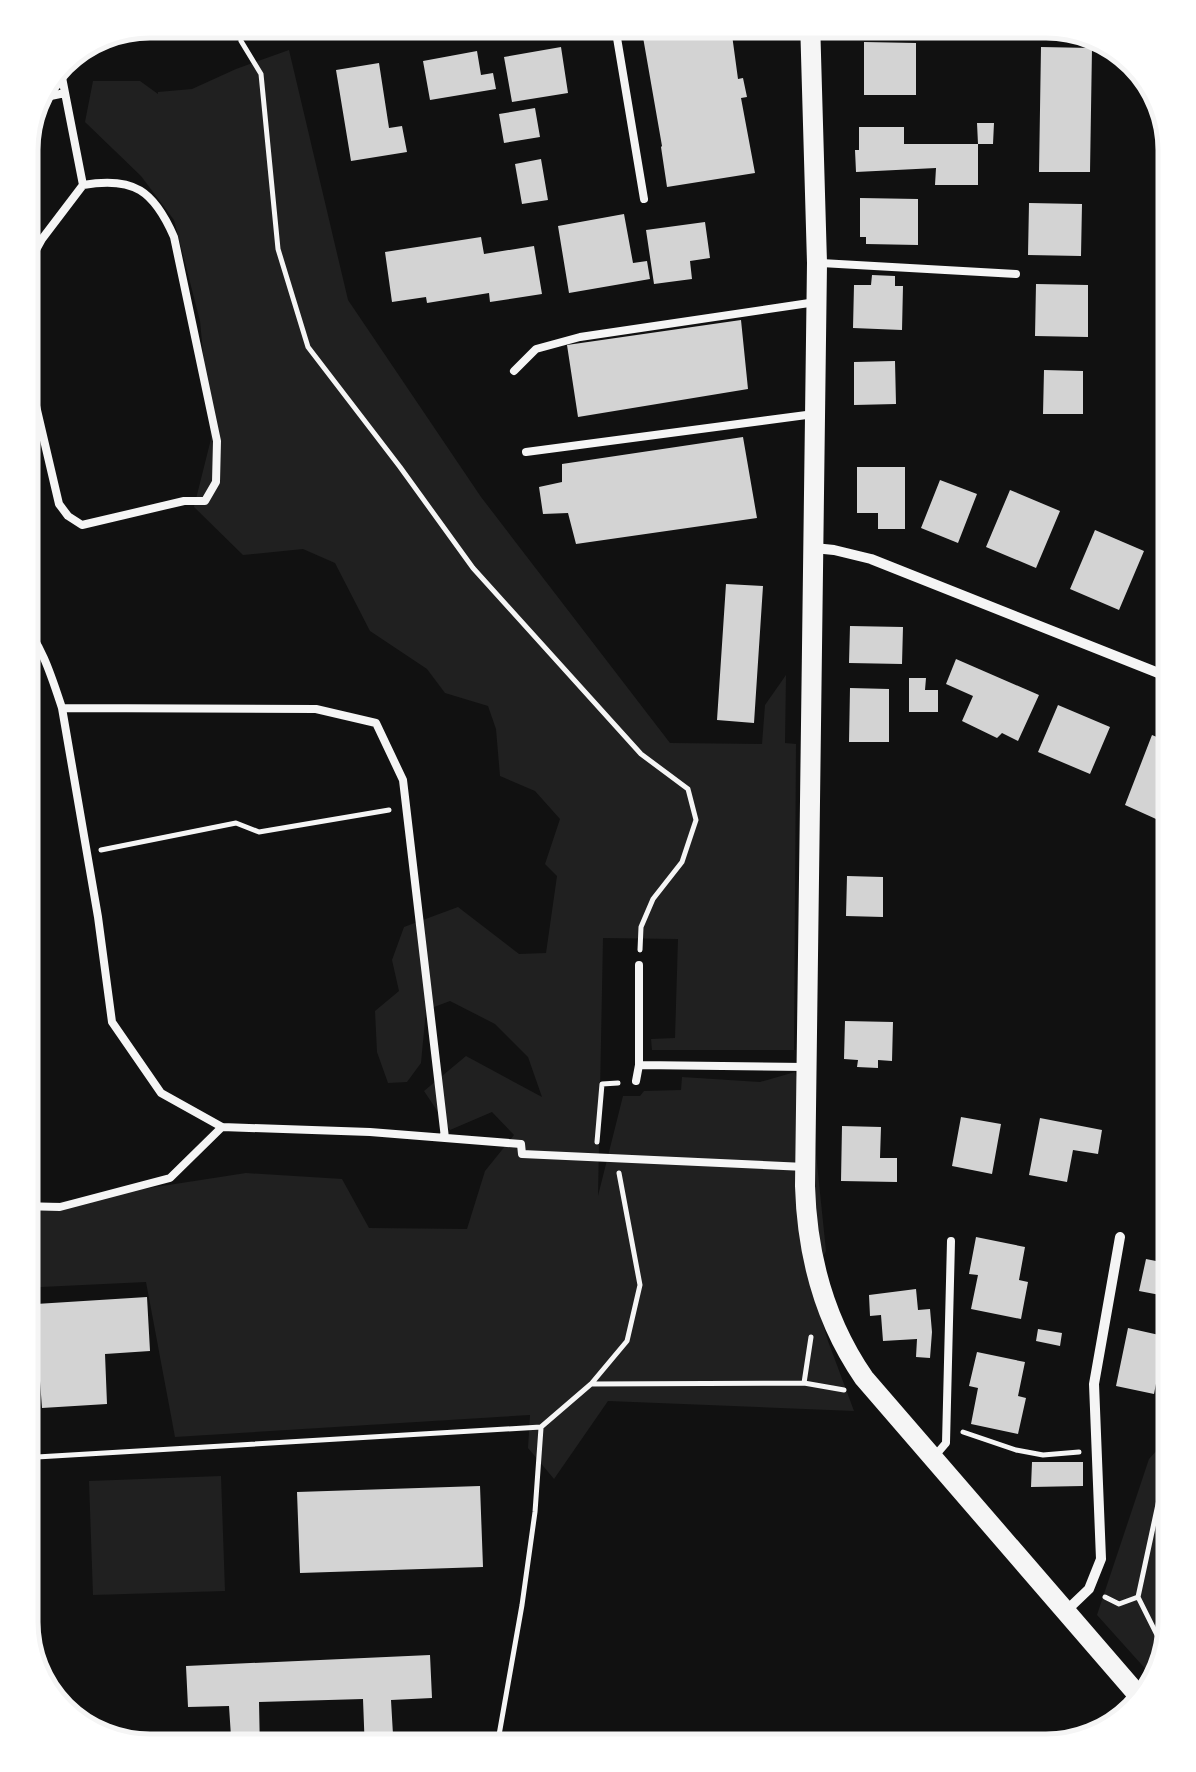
<svg xmlns="http://www.w3.org/2000/svg" width="1196" height="1772" viewBox="0 0 1196 1772" font-family="Ubuntu,sans-serif">
	<style>
		.green { fill: #202020 }
		.building { fill: #d3d3d3 }
		.lines { fill: none; stroke-linecap: round; stroke-linejoin: round }
		.path { stroke: #f5f5f5; stroke-width: 5 }
		.service { stroke: #f5f5f5; stroke-width: 8 }
		.minor { stroke: #f5f5f5; stroke-width: 10 }
		.secondary { stroke: #f5f5f5; stroke-width: 20 }
		.rim { fill: none; stroke: #f5f5f5; stroke-width: 5 }
	</style>
	<rect width="100%" height="100%" fill="#111"/>
	<path class="green" d="M289,50l59,250 133,197 189,246 92,1 3,-39 21,-30 -1,68 11,1 -2,306h-142l-1,-11 24,-1 3,-99 -75,-1 -5,258 25,-100h17l4,-5 37,-1 1,-13 78,5 35,-10 20,72 11,107 -16,29 18,61 26,70 -246,-10 -54,78 -26,-31 2,-33 -355,22 -29,-155 -126,6v-80l226,-35 96,6 27,49 98,1 18,-58 29,-36 -22,-23 -42,18 -26,-39 42,-35 76,41 -14,-40 -33,-33 -45,-23 -24,9 -5,53 -14,19 -19,1 -11,-31 -2,-41 24,-20 -7,-31 12,-33 54,-20 61,47 27,-1 11,-77 -12,-12 15,-45 -25,-28 -35,-15 -4,-47 -8,-23 -43,-13 -18,-24 -57,-38 -35,-68 -32,-14 -60,6 -49,-48 17,-68 -11,-118 -26,-101 -33,-44 -56,-54 8,-41h47l18,13v-2l34,-3 44,-20z
		M1176,1429v194l-17,61 -62,-69 52,-156z
		M221,1476l4,115 -132,4 -4,-114z"/>
	<path class="building" d="M640,20h90l8,59 5,-1 4,19 -6,1 14,75 -88,14 -6,-40 1,-1z
		M861,20h24v7h-24z
		M864,42l52,1v52h-52z
		M561,47l7,46 -56,9 -8,-45z
		M1041,47l51,1 -2,124h-51z
		M477,51l4,24 12,-2 3,16 -66,11 -7,-39z
		M379,63l10,65 13,-2 5,26 -56,9 -15,-91z
		M535,108l5,29 -36,6 -5,-29z
		M977,123h17l-1,21h-15v41h-43l1,-17 -80,4 -1,-22h4v-23h45v17h74z
		M541,159l7,41 -26,4 -7,-40z
		M860,198l58,1v46l-52,-1v-7h-6z
		M1029,203l53,1 -1,52 -53,-1z
		M624,214l9,49 14,-2 3,18 -81,14 -11,-67z
		M705,222l5,36 -20,3 2,18 -38,5 -8,-54z
		M481,237l3,17 50,-8 8,48 -52,8 -1,-9 -62,10 -1,-6 -34,5 -7,-50z
		M872,275l23,1v10h8l-1,44 -49,-2 1,-43h17z
		M1036,284l52,1v52l-53,-1z
		M741,320l7,69 -170,28 -11,-72z
		M895,361l1,43 -42,1v-43z
		M1044,370l39,1v43h-40z
		M743,437l14,81 -181,26 -8,-31 -25,1 -4,-27 23,-5v-18z
		M857,467h48v62h-27v-16h-21z
		M940,480l37,14 -19,49 -37,-15z
		M1164,480l12,2v78l-14,-5z
		M1010,490l50,21 -24,57 -50,-21z
		M1095,530l49,21 -25,59 -49,-21z
		M726,584l37,2 -9,137 -37,-3z
		M850,626l53,1 -1,37 -53,-1z
		M956,659l83,36 -21,46 -16,-8 -5,5 -35,-17 11,-25 -27,-12z
		M909,678h17l-1,12h13v22h-29z
		M850,688l39,1v53h-40z
		M1058,705l52,22 -20,47 -52,-22z
		M1152,735l24,10v83l-51,-23z
		M847,876l36,1v40l-37,-1z
		M845,1021l48,1 -1,39 -14,-1v8l-21,-1 1,-7 -14,-1z
		M961,1117l40,7 -9,50 -40,-8z
		M1040,1118l62,12 -4,24 -25,-4 -6,32 -38,-7z
		M842,1126l39,1 -1,31h17v24l-56,-1z
		M1166,1171l10,2v69l-18,-3 3,-18 -4,-1z
		M976,1237l49,10 -6,33 9,2 -7,37 -50,-10 7,-34 -9,-1z
		M1146,1259l30,6v33l-37,-7z
		M916,1289l2,21 12,-1 2,23 -2,26 -14,-1 1,-18 -34,2 -2,-26 -11,1 -1,-21z
		M147,1297l3,54 -45,3 2,50 -65,4 -2,-27 -20,1v-73l16,-1v-4z
		M1173,1305l3,1v60l-16,-3 -6,31 -38,-8 12,-58 40,9z
		M1038,1329l24,4 -2,13 -24,-5z
		M977,1352l48,10 -7,34 8,2 -8,36 -47,-10 7,-36 -9,-2z
		M1032,1462h51v24l-52,1z
		M480,1486l3,81 -183,6 -3,-81z
		M430,1655l2,43 -41,2 3,52h-29l-2,-53 -104,3 1,50h-28l-3,-46 -41,1 -2,-41z
		M35,1679h21l1,29 -20,-21z"/>
	<g class="lines">
		<path class="path" d="M241,41l20,33 17,175 30,98 92,120 73,101 168,186 47,35 8,31 -14,42 -29,37 -12,28 -1,23
			M20,486l16,-3
			M101,850l135,-27 23,9 130,-22
			M597,1142l5,-58 16,-1
			M804,1383l7,-46
			M591,1384l36,-43 13,-56 -21,-112
			M963,1432l53,18 27,5 36,-3
			M20,1458l521,-31 50,-43 213,-1 40,7
			M1105,1597l14,7 19,-7
			M1167,1655l-29,-58 33,-153 5,-4
			M496,1752l26,-147 13,-93 6,-84"/>
		<path class="service" d="M614,20l30,179
			M109,35l31,-6 53,3
			M59,62l24,123
			M41,98l24,-5
			M821,263l195,11
			M20,324l9,52 30,128 9,12 14,9 102,-24h21l11,-19 1,-41 -43,-204c-20,-46 -40,-61 -91,-52l-41,54 -22,40
			M514,371l22,-22 44,-12 236,-35
			M526,452l288,-38
			M20,620c22,24 32,58 42,88l36,209 14,105 49,71 61,34 148,5 151,12 1,10 283,13
			M62,708l254,1 60,14 27,57 42,358
			M639,1065l166,2
			M636,1081l3,-16v-100
			M20,1206l40,1 110,-29 52,-51
			M934,1457l12,-14 5,-202"/>
		<path class="minor" d="M193,32l72,-12
			M814,548l20,2 37,9 305,121
			M1066,1611l23,-22 12,-30 -7,-175 26,-147"/>
		<path class="secondary" d="M810,20l7,243 -12,923c2,69 19,134 59,192l280,324"/>
	</g>
	<path d="M0 0H1196V1772H0ZM150 38H1046A112 112 0 0 1 1158 150V1622A112 112 0 0 1 1046 1734H150A112 112 0 0 1 38 1622V150A112 112 0 0 1 150 38Z" fill="#fff" fill-rule="evenodd"/>
	<path class="rim" d="M150 38H1046A112 112 0 0 1 1158 150V1622A112 112 0 0 1 1046 1734H150A112 112 0 0 1 38 1622V150A112 112 0 0 1 150 38Z"/>
</svg>
